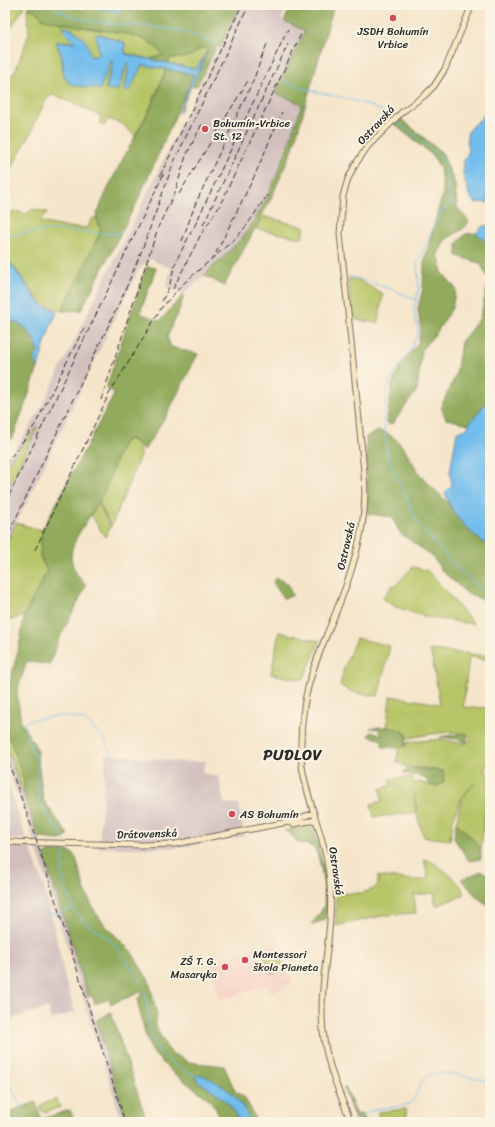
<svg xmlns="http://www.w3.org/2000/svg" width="495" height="1127" viewBox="0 0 495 1127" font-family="Sriracha,sans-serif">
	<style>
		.built { fill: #f6d2c4 }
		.industrial { fill: #d1bfbe }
		.green { fill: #b7c567; stroke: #717849 }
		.forest { fill: #91aa5c; stroke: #5e6a44 }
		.water { fill: #73bdec; stroke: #4f748c }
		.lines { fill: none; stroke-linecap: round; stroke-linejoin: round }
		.stream { stroke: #73bdec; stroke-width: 1 }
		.secondary-casing { stroke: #726c63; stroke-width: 7 }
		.secondary { stroke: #f9e7c3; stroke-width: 5 }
		.rail { stroke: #2b2b2b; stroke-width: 1; stroke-dasharray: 6 3; stroke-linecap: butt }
		.poi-dot { fill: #d1495b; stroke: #fcf5e5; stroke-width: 1.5 }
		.labels { text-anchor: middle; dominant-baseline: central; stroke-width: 4; stroke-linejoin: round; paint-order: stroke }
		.poi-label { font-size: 11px; fill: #2b2b2b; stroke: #fcf5e5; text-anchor: start }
		.street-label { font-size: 11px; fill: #2b2b2b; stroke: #fcf5e5 }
		.district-label { font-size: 15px; font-weight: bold; letter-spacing: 1px; fill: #2b2b2b; stroke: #fcf5e5 }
	</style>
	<rect width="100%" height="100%" fill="#fcf5e5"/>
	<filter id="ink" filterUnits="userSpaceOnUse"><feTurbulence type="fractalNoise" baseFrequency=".025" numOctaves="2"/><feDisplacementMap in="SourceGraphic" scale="8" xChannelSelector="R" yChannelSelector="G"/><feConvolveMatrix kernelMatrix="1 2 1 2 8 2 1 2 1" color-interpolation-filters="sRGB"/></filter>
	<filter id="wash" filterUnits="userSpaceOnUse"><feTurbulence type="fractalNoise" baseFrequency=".012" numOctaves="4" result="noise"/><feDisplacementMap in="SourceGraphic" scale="16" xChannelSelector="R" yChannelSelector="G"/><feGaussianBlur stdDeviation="0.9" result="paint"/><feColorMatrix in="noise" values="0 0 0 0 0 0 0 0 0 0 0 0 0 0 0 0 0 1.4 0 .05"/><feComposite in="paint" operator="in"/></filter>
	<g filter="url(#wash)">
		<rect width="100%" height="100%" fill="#f5e5ca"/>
		<path class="built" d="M278,940l15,42 -22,11 -3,-8 -48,15 -12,-37z"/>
		<path class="industrial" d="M240,5h48l-7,14 24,12 -30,62 27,11 -33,90 -18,31 -13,18 -54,51 -18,-7 5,-18 -20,-10 -13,11 -133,277v-53l32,-68 -32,42v-7l22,-29 15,-26z
			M5,745l29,78 93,299h-5l-93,-297 -24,-65z
			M106,754l76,8 24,-1 -4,12 17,4 5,26 15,1 5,32 -67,12h-78z
			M5,777l2,5 19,57h-21z
			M5,846h25l18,53 17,80 10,33 -24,8 -3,-12 -43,13z"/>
		<path class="green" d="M5,5h19v2l-19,31z
			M34,9l9,10c15,2 30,7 45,9 26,5 59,3 75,27l-13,4 -25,-6v-10l-25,-9 -4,1 3,18 -4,3 -5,1c-5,-14 -3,-15 -15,-26l-9,2 10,10 -13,-2 -7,1 5,12 3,23 49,-16 -7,27 12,2 9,-27 13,4 2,-2 24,4 -16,39 -15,28 -13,-12 -14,-5 -4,7 -5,-4 2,-6 -46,-21 -5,1c-9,8 -9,20 -17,28v5l-28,51v-93l11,-18 13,-35 -2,-24z
			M203,47l4,4 -11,18 -28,-6 2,-5c20,-1 17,1 33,-11z
			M33,209l14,3 -7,10 23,5 24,1 5,-9 4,-2 5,14 -39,80 -21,-8 -36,-48v-39l10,-5 11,3z
			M262,216l43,11 -3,11 -46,-9z
			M348,278l10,2 25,14 -5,29 -26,-4z
			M38,426l-33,68v-28z
			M129,439l10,6 1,11 -29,71 -12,-25 21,-53 4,-7z
			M99,503l11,25 -5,9 -14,-22z
			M16,523l26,7 -2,26 7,15 -23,45 -18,5 -1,4v-78z
			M413,567l15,4 46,53 -48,-7 -30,-10 -14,-9 11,-13 2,1z
			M279,632l41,9 -17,39 -32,-6z
			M356,638l34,8 -12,50c-14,-2 -27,-2 -38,-11l4,-17z
			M430,650l60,6v4l-21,-3 -6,50 27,1v50l-6,14 2,-1 3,4 -8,73 -25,-26 6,-23 12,-16 -14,18 -7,19 -3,20 -26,-3 -6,-17 -4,-28 2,21 -42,4 -3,-13 11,-3 -2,-12 11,-4 -1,-6 23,-2v7l6,-2 18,5 7,-5 -1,-11 -38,-5 -9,-4 3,-14 7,-2 2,-4 33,-3 23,5 6,-3 1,-4c-12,-10 -48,-1 -64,1v-4l-20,-7 3,-31 50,8 -9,-51 -2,-1z
			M5,724c5,15 24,54 18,69l-18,-48z
			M424,859c11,2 41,25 40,36l-28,11 -2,-13 -20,2 2,18 -30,2 -50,11v-33c13,0 34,3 42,-9v-8l34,4 16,-1z
			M277,949l7,21 -13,4 -7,-20z
			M57,1099l4,8 -16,5 -4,-1 -1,-3 3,-5z
			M406,1109l1,13h-28l-1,-10z"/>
		<path class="forest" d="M29,5h47l8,5 5,-5h8l-2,2c8,4 17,2 25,6l4,-8h116l-20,42 -3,-1 -20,40h-5l16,-34 -5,-5c-16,12 -13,10 -33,11l-2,5 -18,-4 13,-4c-17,-24 -49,-22 -75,-27 -15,-2 -30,-7 -45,-9l-9,-10h-7z
			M292,5h42l-41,143 -24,55 -45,83 -20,-11c17,-16 35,-31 48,-51 23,-36 36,-79 50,-120l-27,-11 30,-62 -21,-10z
			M166,69l28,5 -57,128 -56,108 -19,1 39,-80 -5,-14c14,-38 35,-72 54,-108 6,-12 11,-26 16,-40z
			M400,118l42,35 13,31 2,23 12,15 -6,7 -18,11 -7,14 4,18 14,17 -4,19 -15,24 -15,17 -5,41 -23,32 -5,3 -2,-4 5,-36 9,-20 17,-22 3,-14 -3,-20 5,-21 1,-26 19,-69 -3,-26 -8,-12 -38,-31z
			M476,233l14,11v154l-21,26 -23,-5 -5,-12 15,-33 5,-32 19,-24 9,-39 -9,-16 -23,-7v-13l8,-9z
			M147,266l9,2 -16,45 20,8 24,-27 -4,14 -13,29 4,10 27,7 -33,64 -21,32 -9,-9 -6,-2 -5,3 -4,7c-7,17 -12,38 -22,54 -16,29 -44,51 -12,82l-3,7 -24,47 -10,26 -22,-4 -10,31 4,31 15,24 7,53 26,36 -10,4 -20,-2 -16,-45 2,-6 -4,-16 -16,-45 3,-36 12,-48 4,-26 23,-45 -7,-15 2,-26 73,-137 -9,-5z
			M5,319c4,2 9,2 13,4 11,5 17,18 21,29l-5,5 4,11 -24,67 -9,12z
			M378,431c22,3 30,25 41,42 7,10 18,18 26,27 15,16 25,36 45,46v56l-21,-7 -27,-24 -9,-14 -33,-24 -8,-16 -24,-3 -2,-77z
			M276,578l12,6 4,12 -9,2 -10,-16z
			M380,727c10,0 19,1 27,7l-1,12 -8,2 -16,-1v-7l-13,-4 2,-4 10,3 -2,-6 -9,-1z
			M466,733l2,6 -2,3h-3l-5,-3 -18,-2z
			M407,768l36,3 1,6 -2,7 -7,2 -5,-1 -6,-8 -21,-4z
			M456,822l25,26v11l-12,2 -15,-23z
			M307,825l8,7 11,47 2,21 -2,20 -14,4c3,-5 11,-13 12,-19 2,-13 -3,-46 -10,-58l-17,-5 -9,-11h-4z
			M50,851l21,1 5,6 9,33 10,21 10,13 26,26 18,30 8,33 -1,10 2,7 8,15 5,7 18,9 35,4 11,25 9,6 7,12 5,13h-6l-9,-19 -38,-19 11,7 17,15 9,16h-19l-5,-13 -7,-10 -37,-27 -21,-21 -5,-14 -8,-33v-6l4,-2 -1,-4 -30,12 -2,-5 -14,5 -3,-8h-4l-44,-141z
			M482,871l2,2h6v33l-12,-8 -17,-19z
			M111,1012l36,110h-20l-31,-101z
			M345,1086l11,29 5,-1 6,8h-11l-12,-32z
			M36,1102l5,17 29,-9 5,12h-70l1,-9z"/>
		<path class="water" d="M97,5h27v1l-4,7c-8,-4 -17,-2 -25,-6z
			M63,26c9,2 19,9 24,18 2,3 2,9 4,13l4,-1 4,-3 -3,-18 3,-1 26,9v11l66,14 5,1 12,-18 -29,62 15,-39 -52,-9 -13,26h-3l-1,-1 4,-27h-2l-9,27 -12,-1 7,-28h-2l-11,28 -28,-4c-11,-7 -8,-17 -10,-27 -1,-5 -4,-11 -6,-16h19l-9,-9z
			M490,102v101l-6,-1 -9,1 -5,-6 -7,-23 1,-13 4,-8 -1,-19 5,-8 10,-8z
			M483,226h7v18l-14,-11z
			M5,256l36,49 15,5 1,3 -8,17 -11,38 -4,-11 5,-5c-4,-11 -10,-24 -21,-29 -5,-2 -9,-1 -13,-4v-11l2,2 -2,-8z
			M490,398v148c-19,-10 -40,-33 -45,-54l7,-7 -2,-13 7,-40 10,-3 2,-5z
			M202,1075c23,10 39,23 48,47h-10l-9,-16 -17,-15 -15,-9 -4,-6z"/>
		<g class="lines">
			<path class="stream" d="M52,5c23,23 91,18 125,25 14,4 27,9 40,15
				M285,81c33,17 78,13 108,38
				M396,121l44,35 5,9 3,26 4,12 -12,10 -23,51 2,23 -5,25 4,16v6l-6,13 -22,34 -3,10 -3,31 4,34 7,20 11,19 11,27 32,38 29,26 12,6
				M5,236l43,-6 68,4 6,-3
				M350,276l41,13 26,11
				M65,841l-25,-37 -3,-43 -10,-23 -3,-15 5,-3 20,-3 18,-1 18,4 18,18 18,29 12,8
				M65,846c-6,28 -2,36 8,63
				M39,907c8,13 22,5 34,2l13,14 22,15 12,13 22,34
				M144,990c5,16 3,26 6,40 5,26 25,37 47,46
				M5,1070l13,31 5,21
				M359,1122v-3c17,-16 31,-8 49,-15 9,-4 9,-16 14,-23 12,-18 50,-1 68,0"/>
		</g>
	</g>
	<g filter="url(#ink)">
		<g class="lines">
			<g class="secondary-casing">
				<path id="secondary" d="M288,822l5,2 23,-4
					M5,842l136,3 34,-1 113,-22 26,-9
					M351,1122c-12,-30 -25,-59 -28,-91 -5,-49 11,-97 7,-146 -2,-41 -22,-79 -28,-119 -2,-20 -1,-40 2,-59 4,-28 15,-53 25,-78 16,-38 31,-77 35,-118 3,-30 -3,-61 -5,-91 -6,-62 -13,-124 -19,-186l3,-38 5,-17 7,-14 13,-19 34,-34 23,-17 9,-9 11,-17 27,-64"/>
			</g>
			<use href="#secondary" class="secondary"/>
			<path class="rail" d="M261,58l7,-16
				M160,176l82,-171
				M179,194l70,-115
				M203,225l85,-181
				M182,241l13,-36 58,-124 10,-27
				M216,253l38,-76 28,-65
				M173,289l27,-53 19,-29 83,-175
				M162,301l7,-14 7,-26 19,-36 93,-196
				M101,400l58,-175 16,-33 11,-36 16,-32
				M5,465l30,-40 49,-97
				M5,504l159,-331
				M5,541l119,-248 18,-43 31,-86 76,-159
				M35,550l74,-156 53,-87 22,-24 53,-46 10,-12 21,-31
				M5,753l32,89 88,280
				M5,785l2,6"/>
		</g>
	</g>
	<g class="poi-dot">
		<circle cx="393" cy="18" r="4"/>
		<circle cx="205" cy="129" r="4"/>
		<circle cx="232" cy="814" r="4"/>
		<circle cx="245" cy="960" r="4"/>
		<circle cx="225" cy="967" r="4"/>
	</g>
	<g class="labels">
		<g class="poi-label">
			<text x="393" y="31" text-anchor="middle">JSDH Bohumín<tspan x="393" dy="13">Vrbice</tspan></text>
			<text x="213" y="123">Bohumín-Vrbice<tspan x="213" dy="13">St. 12</tspan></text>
			<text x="240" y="814">AS Bohumín</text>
			<text x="253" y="954">Montessori<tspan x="253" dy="13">škola Pianeta</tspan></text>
			<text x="217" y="961" text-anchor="end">ZŠ T. G.<tspan x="217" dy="13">Masaryka</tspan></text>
		</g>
		<g class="street-label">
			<text transform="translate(376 125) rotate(-47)">Ostravská</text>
			<text transform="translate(346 546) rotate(-77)">Ostravská</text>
			<text transform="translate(147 834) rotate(-2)">Drátovenská</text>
			<text transform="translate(336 871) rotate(82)">Ostravská</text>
		</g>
		<g class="district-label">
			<text x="293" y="755">PUDLOV</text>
		</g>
	</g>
	<rect width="495" height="1127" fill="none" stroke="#fcf5e5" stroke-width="20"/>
</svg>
